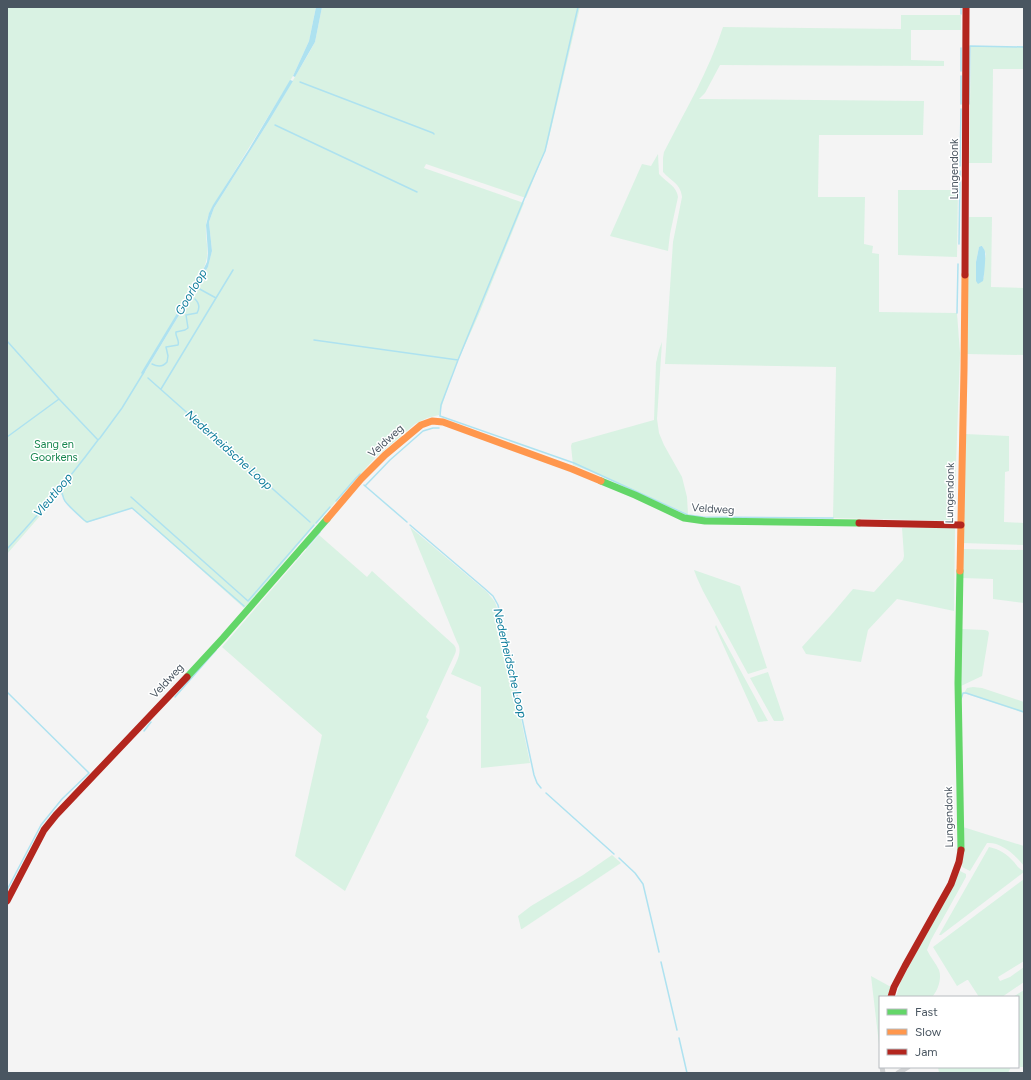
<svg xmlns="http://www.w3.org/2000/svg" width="1031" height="1080" viewBox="0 0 1031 1080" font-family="Figtree,sans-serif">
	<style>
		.green { fill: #d9f2e3; fill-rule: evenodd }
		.water { fill: #aee2f0 }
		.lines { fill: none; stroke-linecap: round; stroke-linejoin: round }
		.stream { stroke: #aee2f0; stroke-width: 1.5 }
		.street { stroke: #ced0d2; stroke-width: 5 }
		.fast { stroke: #63d668; stroke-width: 7 }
		.slow { stroke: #ff974d; stroke-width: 7 }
		.jam { stroke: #b3261e; stroke-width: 7 }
		.labels { text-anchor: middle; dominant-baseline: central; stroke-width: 3; stroke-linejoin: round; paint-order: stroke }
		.street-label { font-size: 11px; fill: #4a5661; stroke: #fff }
		.park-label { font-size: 11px; fill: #17864f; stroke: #fff }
		.water-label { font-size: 12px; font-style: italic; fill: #0c7c9b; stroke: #fff }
	</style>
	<rect width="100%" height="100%" fill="#f4f4f4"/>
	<path class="green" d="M7,7h309l-7,34 -16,35 -83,135c-1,4 -4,10 -4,15 -1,20 6,25 -4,46l-60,101 1,2 65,-108 4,-16 -3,-29 5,-14 55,-87 40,-68 6,-11 7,-35h258l-33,139 -21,52 -100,-34 -2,4 100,35 -45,111 -27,60 -13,41 -12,3 -12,6 -40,34 -61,68 -63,75 -7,7 -112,-100 -46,15 -17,-18 -9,-12 -53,61z
		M901,15h60v15h-50v30l33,1v5l-224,-1 -15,28 -6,6 225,2 -1,34h-104l-1,62h47l-1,47 9,2 -1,7 7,1v58l78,1 3,40 -6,168 -121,-3 3,-151 -171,-3 8,-122 9,-45c-1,-13 -11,-16 -19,-25v-14l1,-6c21,-41 45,-81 59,-125l178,2z
		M971,47h53v22h-31l-1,94h-23z
		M658,154l1,20c7,8 18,12 19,23l-8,37 -2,17 -58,-15 32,-72 9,2z
		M898,190h60l-1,67 -59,-2z
		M969,217h23l-1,70 33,1v67l-58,-1 2,-63zM982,246l4,8 -2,9v15l-8,-5v-11l3,-15z
		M662,342l-5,77 2,14 5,12 18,32 5,20 1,17 -96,-42 -19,-7 -2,-19 1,-3 82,-23 2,-57 3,-13z
		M965,434l44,2v35l-4,1 -1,50 20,1v22l-62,-2z
		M410,527l77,65 8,10 5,15 30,146 -49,5v-81l-30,-13c4,-10 13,-22 6,-32z
		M902,528h53l-1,83 -57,-12 -29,31 -7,32 -55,-8 -4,-7 29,-32 22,-26 21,3 29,-32 1,-4z
		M319,535l48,42 5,-6 82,74c3,4 2,7 0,11l-28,61 3,3 -84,171 -50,-35 27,-121 -100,-88z
		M962,549l62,1v53l-31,-4v-20l-31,-1z
		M694,570l46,16 27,82 -19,6 -45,-83 -6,-13z
		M716,625l3,6 49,90 -10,1 -43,-95z
		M961,629l24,1 3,1 1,2 -7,43 -21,10z
		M768,672l16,47 -1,2h-9l-24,-43z
		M973,687l9,1 42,14v11l-60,-20 3,-5z
		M963,827l61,19v20c-9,-11 -22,-24 -37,-23l-17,28 -8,-4 2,-16z
		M989,847c10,2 18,7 25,15 4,5 5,7 10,9v1l-83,63h-2z
		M612,855l9,8 -99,66h-1l-3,-13 13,-10 52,-31z
		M960,871l6,3v3l-35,63 -4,10c3,7 9,13 12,20 3,8 -1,21 -7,27h-36l5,-16z
		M1024,879v82l-26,16 2,4 10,-4 14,-10v15l-22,15h-23l-11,-17h-1l-10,6 -24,-39z
		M871,976l20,11 -2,10h-9l-1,47z
		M1024,990v77h-4l-2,-8v-62h-5z
		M938,1067h73l-3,6h-69z"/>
	<path class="water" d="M316,7h6l-7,35 -20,35 -2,-1 16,-35z
		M290,80l3,1 -24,40 -55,87 -5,14 3,29 -4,16 -65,108 -2,-2 61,-101 5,-10 1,-9 -2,-28 3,-12 4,-8 36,-56z
		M981,246h1c1,2 3,4 3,6 1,3 -1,26 -2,29l-5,3 -2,-3v-19l3,-15z"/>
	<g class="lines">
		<path class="stream" d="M961,7v7
			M961,71v-23
			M300,82l133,51 1,1
			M961,104v-28
			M969,104l1,-58 54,1
			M275,125l142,67
			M960,166l1,-57
			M959,244l1,-73
			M196,287l20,11 17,-28
			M957,313l1,-49
			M314,340l144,20 69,-168 18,-41 33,-144
			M7,341l52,58
			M458,360l-17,45 -1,11 134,47 114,52 15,2 122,1h8
			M152,364c6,3 11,3 15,-2l1,-6 -2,-9 12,-2c2,-5 -3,-8 -2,-13l9,-2 3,-2 -2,-13 11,-2c3,-5 2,-10 -2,-14
			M148,378l162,144
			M161,389l55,-91
			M7,437l52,-38 39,41 2,-2 22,-30 22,-36
			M356,478l4,-4
			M364,485l43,37
			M365,486l25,-26 33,-29 10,-3h6
			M60,488c3,4 2,9 5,13 5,7 13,13 19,19l3,2 45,-14 112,98
			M131,497l117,104 66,-76
			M336,501l20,-23
			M316,523l14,-16
			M410,525l74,63 9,8 5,9 36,170 3,8 4,5
			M306,548l14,-16
			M7,549c32,-35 63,-71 91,-109
			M296,559l4,-5
			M7,692l82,81 -27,26 -21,26 -34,65
			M175,697l41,-47
			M961,699l2,-6h3l58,19
			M144,731l7,-9
			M546,793l68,61
			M619,858l16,15 8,11 16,68
			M661,962l16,68
			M679,1038l8,35"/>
		<path class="street" d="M882,1067l1,6
			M898,1073l10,-6"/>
		<path class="fast" d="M601,481l34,14 49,23 21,3 154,2
			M960,571l-2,112 3,167
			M187,677l36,-39 104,-119"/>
		<path class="slow" d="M327,519l34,-40 24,-24 36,-30 11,-4 11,1 129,47 29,12
			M960,571l4,-201 1,-95"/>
		<path class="jam" d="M965,275l1,-268
			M859,523l102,2
			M7,901l37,-71 12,-15 131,-138
			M891,997l3,-10 11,-21 46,-82 8,-22 2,-12"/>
	</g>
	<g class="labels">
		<g class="street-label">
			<text transform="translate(954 169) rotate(-90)">Lungendonk</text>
			<text transform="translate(386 441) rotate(-42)">Veldweg</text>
			<text transform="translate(950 493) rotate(-89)">Lungendonk</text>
			<text transform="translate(713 509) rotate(4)">Veldweg</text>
			<text transform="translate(167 681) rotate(-47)">Veldweg</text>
			<text transform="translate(949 817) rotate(-91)">Lungendonk</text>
		</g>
		<g class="park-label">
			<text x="54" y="444">Sang en<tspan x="54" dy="13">Goorkens</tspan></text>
		</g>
		<g class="water-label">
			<text transform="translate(191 292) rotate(-60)">Goorloop</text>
			<text transform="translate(229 450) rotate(42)">Nederheidsche Loop</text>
			<text transform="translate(53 495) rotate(-50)">Vleutloop</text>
			<text transform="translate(510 663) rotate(77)">Nederheidsche Loop</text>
		</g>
	</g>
	<rect width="1031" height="1080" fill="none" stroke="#4a5661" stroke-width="16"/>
	<rect x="879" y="996" width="140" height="72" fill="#ffffff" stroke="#b7bbc0"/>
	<rect x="887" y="1009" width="20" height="6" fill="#63d668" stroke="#b7bbc0"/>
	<text x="915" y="1016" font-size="12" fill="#4a5661">Fast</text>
	<rect x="887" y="1029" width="20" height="6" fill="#ff974d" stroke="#b7bbc0"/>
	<text x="915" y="1036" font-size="12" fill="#4a5661">Slow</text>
	<rect x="887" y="1049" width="20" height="6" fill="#b3261e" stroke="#b7bbc0"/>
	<text x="915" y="1056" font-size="12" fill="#4a5661">Jam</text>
</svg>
